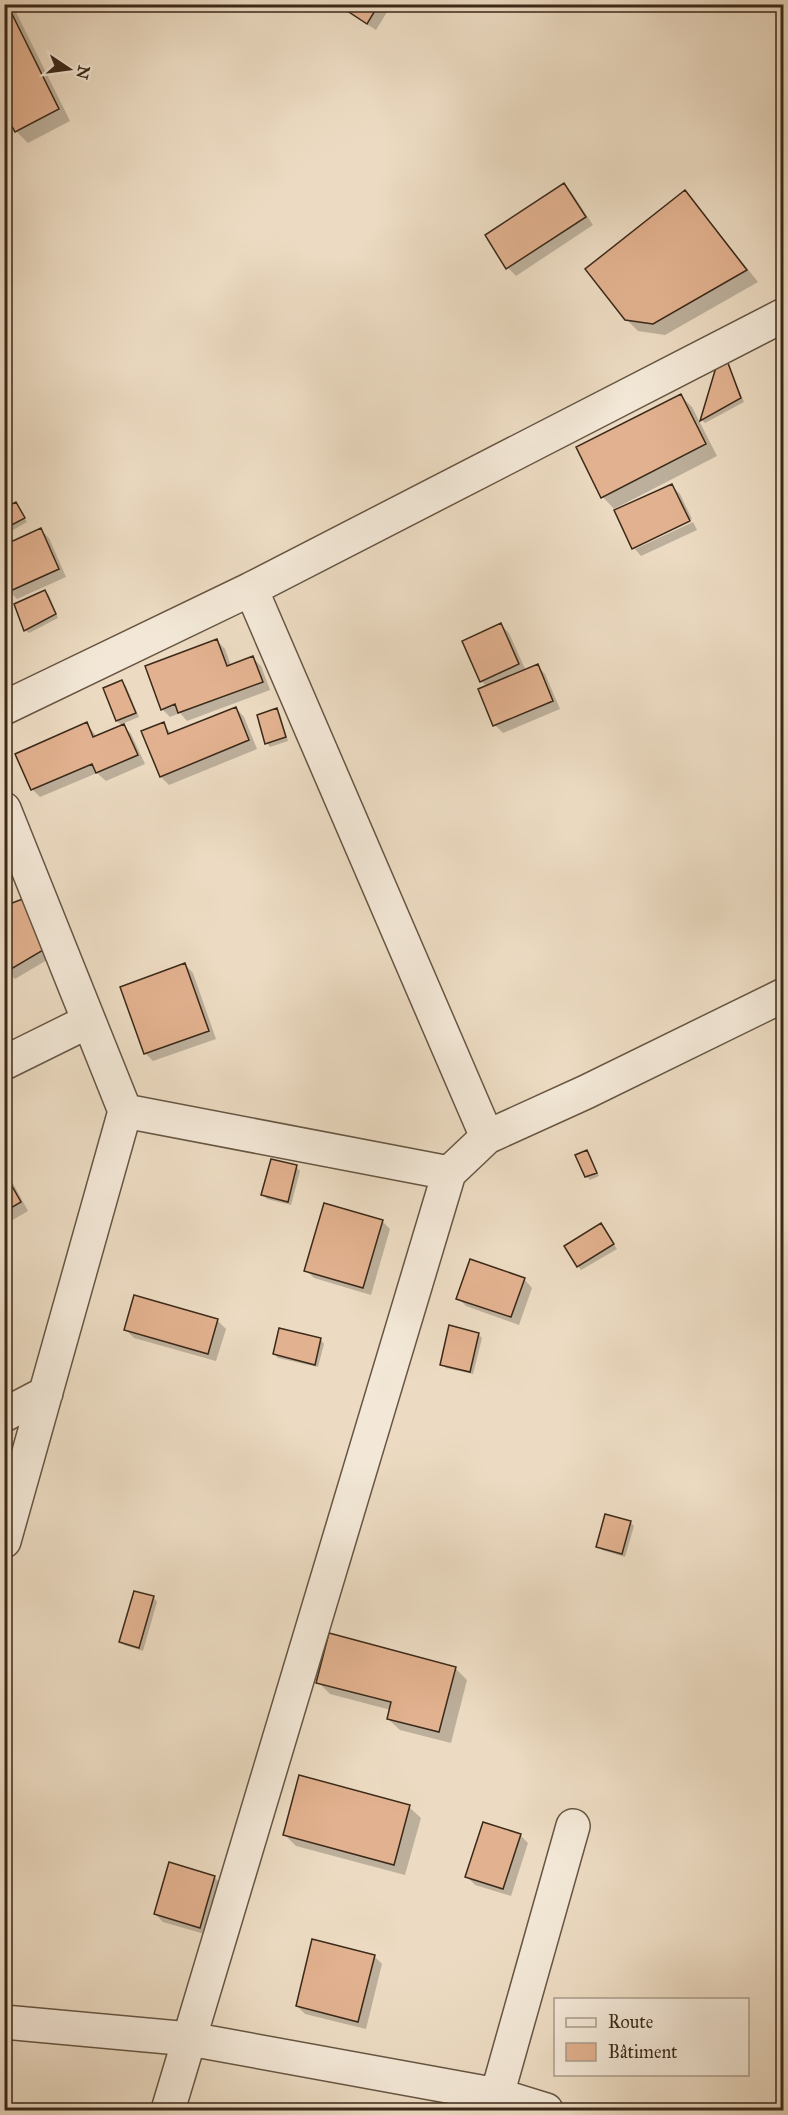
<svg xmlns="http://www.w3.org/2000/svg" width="788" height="2115" viewBox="0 0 788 2115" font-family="'IM FELL Great Primer',serif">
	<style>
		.shadow { fill: #0003 }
		.building { fill: #e2b18f; stroke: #3b2919; stroke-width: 1.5 }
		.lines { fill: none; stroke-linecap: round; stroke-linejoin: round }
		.minor-casing { stroke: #675643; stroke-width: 36 }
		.minor { stroke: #f3e8d7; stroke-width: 33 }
	</style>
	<rect width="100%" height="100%" fill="#ecdbc2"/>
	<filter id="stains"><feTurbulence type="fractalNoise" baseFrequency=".00333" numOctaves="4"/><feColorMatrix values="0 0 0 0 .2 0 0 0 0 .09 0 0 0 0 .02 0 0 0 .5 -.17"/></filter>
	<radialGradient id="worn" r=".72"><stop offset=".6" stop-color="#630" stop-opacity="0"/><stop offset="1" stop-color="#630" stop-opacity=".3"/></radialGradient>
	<path class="shadow" d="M4,4l9,2 57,115 -42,22 -12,-12z
		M334,4h58l-16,26z
		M564,185l8,8 21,32 -77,51 -8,-8z
		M685,192l11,12 62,78 -93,53 -27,-4 -12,-12z
		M722,350l22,52 -39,21 -3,-3z
		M681,396l11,11 25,49 -103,53 -11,-12z
		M672,486l8,8 12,25 -57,27v3l-2,-1z
		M15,504l12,18 -23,13v-25z
		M693,522l4,8 -56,26 -6,-7z
		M41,530l8,8 17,39 -49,22 -8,-8z
		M45,591l4,4 9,23 -29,15 -4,-3z
		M501,625l8,8 17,38 11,-5 8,8 15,35 -57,24 -8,-8 -7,-38 -7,-6z
		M4,641l8,17 -8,4z
		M217,641l8,8 6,17 22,-8 8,8 9,24 -83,31 -7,-8 -10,4 -8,-8z
		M122,682l4,4 13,31 -17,7 9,10 14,30 -39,17 -9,-8 -57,24 -8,-8 55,-65 10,13 25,-11 -5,-5 -12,-32z
		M236,708l8,9 13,32 -88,36 -8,-8 2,-53 9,10z
		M276,710l4,4 8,27 -18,6 -3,-4z
		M4,834l17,38 -17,7z
		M4,907l48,50 -37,22 -11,-11z
		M185,965l8,8 23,66 -63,22 -8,-8z
		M586,1151l4,4 9,21 -9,4 -4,-4z
		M296,1167l4,4 -9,34 -24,-6 -4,-4z
		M4,1171l5,5 19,35 -24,14z
		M382,1221l8,8 -19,66 -57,-17 -8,-8z
		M601,1225l16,24 -36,21 -3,-4z
		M524,1279l8,9 -13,37 -53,-19 -8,-8z
		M135,1297l83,24 8,8 -10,32 -82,-23 -8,-8z
		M478,1334l4,4 -9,36 -27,-6 -4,-4z
		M321,1340l3,4 -6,23 -40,-9 -4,-4z
		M630,1522l4,4 -9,31 -23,-7 -4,-4z
		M135,1592l19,6 3,4 -14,49 -19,-6 -4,-4z
		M455,1668l12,12 -16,63 -51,-13 -12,-11 3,-9 -61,-16 -12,-12z
		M409,1807l12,11 -16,57 -109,-29 -12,-12z
		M520,1835l8,8 -17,53 -36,-11 -8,-8z
		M214,1877l8,8 -14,50 -45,-13 -8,-8z
		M374,1956l8,8 -16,65 -61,-15 -8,-8z"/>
	<path class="building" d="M4,4h3l52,105 -44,23 -11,-21z
		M337,4h42l-12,20z
		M564,183l22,34 -80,52 -21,-34z
		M685,190l62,80 -94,54 -28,-4 -40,-51z
		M722,347l19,51 -41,23z
		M681,394l25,50 -105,54 -25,-51z
		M672,484l18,37 -58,28 -18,-39z
		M16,502l9,16 -21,11v-21z
		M41,528l18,41 -51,23 -4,-7v-40z
		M45,590l11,24 -32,17 -10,-27z
		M501,623l18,41 -39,18 -18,-41z
		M217,639l10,27 26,-10 10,26 -85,31 -3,-9 -14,6 -16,-44z
		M538,664l15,37 -60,25 -15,-37z
		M122,680l14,33 -20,8 -13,-33z
		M236,707l13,33 -89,37 -19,-46 23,-9 4,12z
		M277,708l9,29 -21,7 -8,-29z
		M87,722l6,15 31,-13 14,31 -42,18 -4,-9 -61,26 -16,-36z
		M28,897l17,52 -39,23 -2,-66z
		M185,963l24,68 -65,23 -24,-67z
		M587,1150l10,23 -12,4 -10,-22z
		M271,1159l26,6 -9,37 -27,-7z
		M4,1172l17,30 -17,10z
		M324,1203l59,17 -20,68 -59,-17z
		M601,1223l13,21 -37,23 -13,-21z
		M470,1259l55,19 -14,39 -55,-18z
		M134,1295l84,24 -10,35 -84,-24z
		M449,1325l30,8 -9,39 -30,-7z
		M279,1328l42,10 -6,27 -42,-11z
		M605,1514l26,7 -9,33 -26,-7z
		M134,1591l20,5 -15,52 -20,-6z
		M329,1633l127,34 -17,65 -52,-13 4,-17 -75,-19z
		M299,1775l111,30 -16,60 -111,-30z
		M483,1822l38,12 -18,55 -38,-12z
		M169,1862l46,14 -15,52 -46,-14z
		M312,1939l63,16 -17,67 -62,-16z"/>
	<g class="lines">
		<g class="minor-casing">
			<path id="minor" d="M251,589l236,548
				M4,708l247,-119 533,-274
				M4,809l121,302 -121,430
				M4,1063l85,-42
				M125,1111l324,62
				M4,1415l42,-22
				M4,2022l186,17 307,56 49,15
				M497,2095l76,-269
				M168,2110l281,-937 38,-36 99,-45 198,-97"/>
		</g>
		<use href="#minor" class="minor"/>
	</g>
	<rect width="788" height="2115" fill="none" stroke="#ecdbc2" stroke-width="24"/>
	<rect x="6" y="6" width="776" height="2103" fill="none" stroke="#3b2919" stroke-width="3"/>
	<rect x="12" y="12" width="764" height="2091" fill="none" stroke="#3b2919" stroke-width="1.5"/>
	<rect x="554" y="1998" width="195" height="78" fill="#f3e8d7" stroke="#a99c8b" stroke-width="1.5"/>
	<rect x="566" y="2018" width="30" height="9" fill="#f3e8d7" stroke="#a99c8b" stroke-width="1.5"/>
	<text x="608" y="2028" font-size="18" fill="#3b2919">Route</text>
	<rect x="566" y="2043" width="30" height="18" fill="#e2b18f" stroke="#a99c8b" stroke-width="1.5"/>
	<text x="608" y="2058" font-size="18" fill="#3b2919">Bâtiment</text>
	<g transform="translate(69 69) rotate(103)" stroke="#f3e8d7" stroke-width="4.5" paint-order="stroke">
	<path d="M0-4.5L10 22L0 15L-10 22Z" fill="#3b2919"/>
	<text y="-9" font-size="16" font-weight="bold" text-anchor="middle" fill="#3b2919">N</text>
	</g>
	<rect width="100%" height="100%" filter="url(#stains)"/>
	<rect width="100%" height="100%" fill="url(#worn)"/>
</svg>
